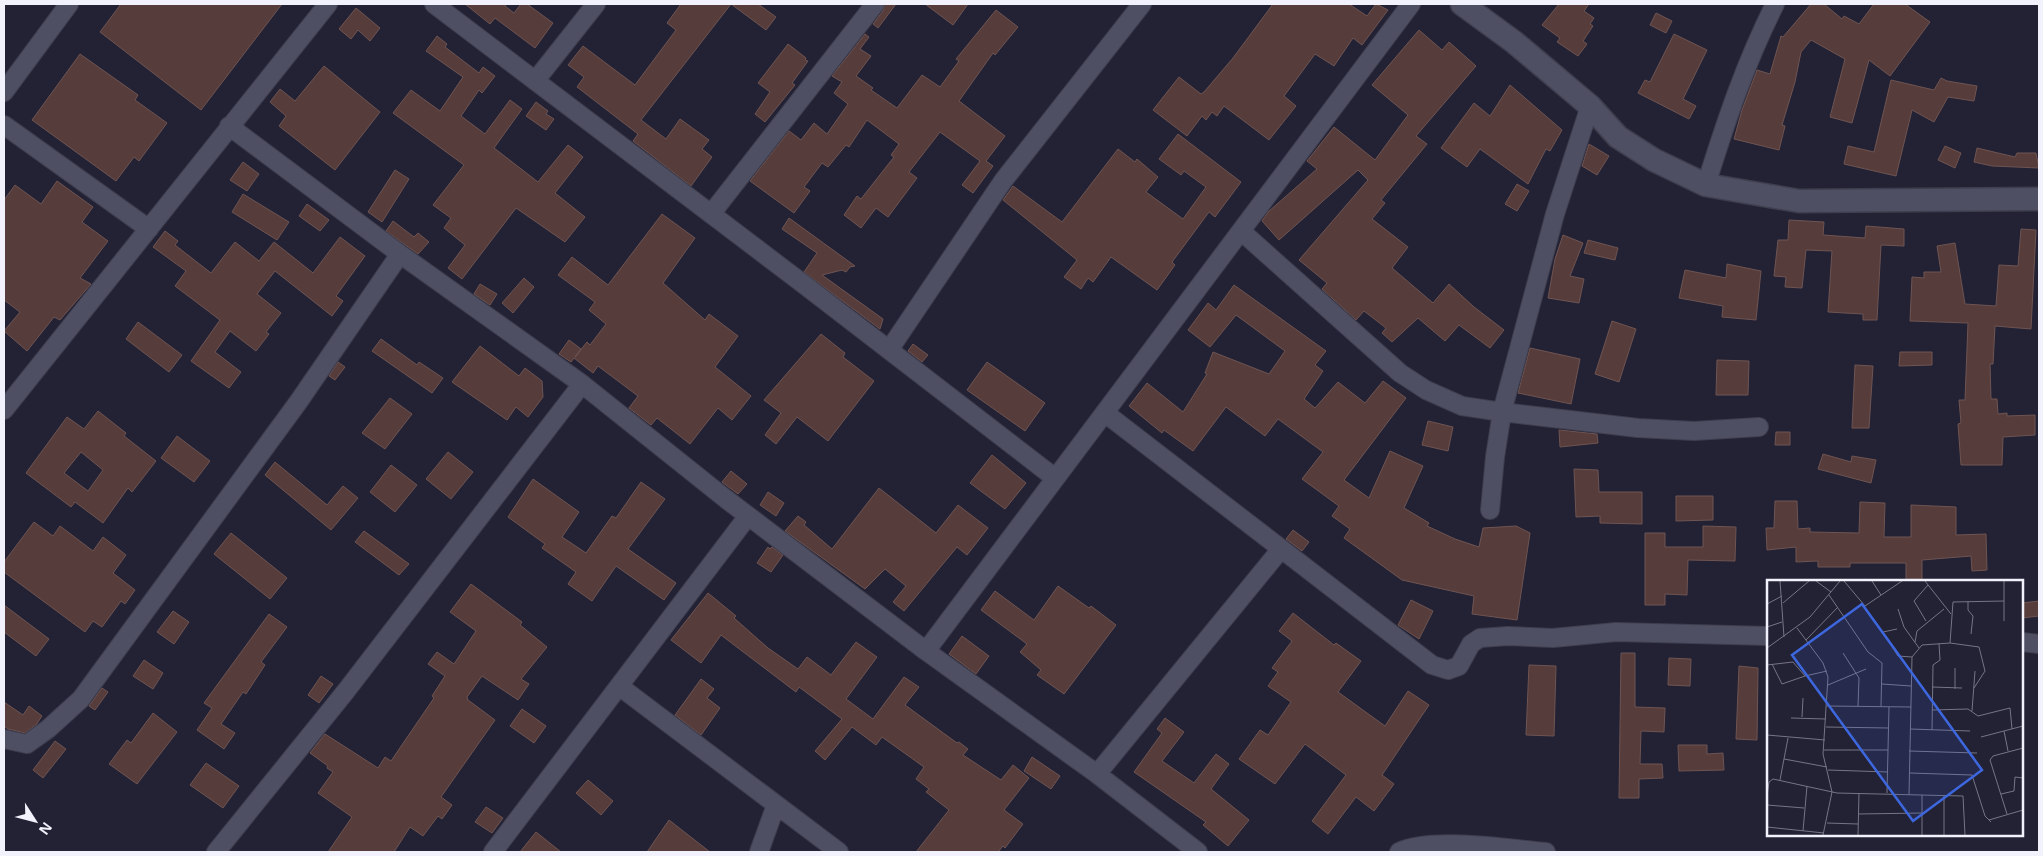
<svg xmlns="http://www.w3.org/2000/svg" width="2043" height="856" viewBox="0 0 2043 856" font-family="'Open Sans',sans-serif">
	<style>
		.building { fill: #563d3b; stroke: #6e5452; fill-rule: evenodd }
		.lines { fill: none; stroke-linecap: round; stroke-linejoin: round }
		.minor-casing { stroke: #3f3e4e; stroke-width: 20 }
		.tertiary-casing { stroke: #3f3e4e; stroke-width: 25 }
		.minor { stroke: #4f4f64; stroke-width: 18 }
		.tertiary { stroke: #4f4f64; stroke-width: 22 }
		.inset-road { fill: none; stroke: #767585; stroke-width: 1 }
		.view { fill: #3d67de; fill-opacity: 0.15; stroke: #3d67de; stroke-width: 2.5 }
		.inset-edge { fill: none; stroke: #f2f2fd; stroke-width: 2.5 }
	</style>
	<rect width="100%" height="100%" fill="#232235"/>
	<path class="building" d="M121,4h161l-81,106 -101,-78z
		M465,4h41l-1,2 9,7 7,-9h6l26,19 -18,25 -40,-30 -5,6z
		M681,4h77l18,13 -10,13 -35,-26 -90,116 25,19 14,-20 29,21 -7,9 10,8 -21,29 -58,-45 5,-7 -61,-47 7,-10 -16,-12 15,-19 52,39 41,-55 -9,-7z
		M885,4h11l-18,24 -5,-4 10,-13z
		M925,4h43l-15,21z
		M1273,4h76l18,12 9,-12 12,6 -26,35 -9,-7 -19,28 -19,-12 -31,42 12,10 -27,34 -45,-34 -7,10 -5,-4 -6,8 -4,-4 -15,20 -34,-26 26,-33 22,17 3,-2 29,-34z
		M1559,4h30l-5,7 10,7 -4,6 3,2 -10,15 4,3 -9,12 -21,-14 3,-4 -18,-13z
		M1811,4h13l18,15 2,-3 15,8 15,-20h31l25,18 -40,54 -21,-16 -17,63 -22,-6 15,-58 -34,-19 -10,12 -6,30 -13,43 3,1 -6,24 -45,-11 8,-29 15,-40 13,4 11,-38 2,1z
		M356,8l24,20 -10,13 -12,-11 -7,9 -12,-10z
		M996,10l22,17 -23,28 -2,-2 -34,48 46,35 -19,25 7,5 -20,27 -11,-8 18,-24 -40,-29 -31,40 8,6 -29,39 -12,-9 -15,20 -17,-13 13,-19 4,3 33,-42 -3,-2 8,-11 -32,-24 -18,27 -3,-2 -18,22 -6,-4 -18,24 6,4 -16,22 -44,-32 39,-50 12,9 13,-17 13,11 21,-30 -14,-11 8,-11 -10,-6 33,-42 4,3 -9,12 11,7 -15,20 17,12 -2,2 26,18 25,-33 18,12 19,-26 -3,-2z
		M1656,13l16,8 -6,12 -16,-8z
		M1419,30l23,20 7,-8 27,24 -60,70 11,8 -46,56 4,3 -13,16 36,28 -16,21 41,35 16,-19 25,23 30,23 -14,18 -31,-23 -14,16 -27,-23 -26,24 -10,-9 4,-5 -22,-17 -8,9 -34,-31 5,-6 -28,-23 69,-80 -10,-10 -79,70 -17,-19 6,-9 49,-43 -10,-8 27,-34 41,33 33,-45 -36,-30z
		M1674,34l33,16 -24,49 13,7 -7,13 -51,-26 7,-13 5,2z
		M437,36l10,8 -2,3 34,26 4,-6 12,9 -13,17 -3,-3 -18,26 24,18 25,-34 12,9 -28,39 44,34 30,-37 15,12 -28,36 30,24 -20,25 -49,-34 -54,71 -14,-11 17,-23 -21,-17 7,-10 -18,-13 31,-40 -71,-52 18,-23 29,21 23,-34 -37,-26z
		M788,44l18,14 -1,2 3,1 -16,22 3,2 -30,37 -10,-8 15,-22 -12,-9z
		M80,54l58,41 -3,5 32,23 -28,38 -5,-4 -18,24 -84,-61z
		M324,66l56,46 -45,58 -56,-44 7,-10 -16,-14 10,-13 15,12z
		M1941,78l6,3 30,5 -3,15 -26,-4 -14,25 -22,-12 -16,66 -52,-12 4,-18 26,6 17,-72 43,10z
		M1510,85l52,45 -12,21 -4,-2 -18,35 -48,-35 -13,18 -26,-19 33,-45 16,13z
		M536,102l12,9 -2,3 8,5 -8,11 -20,-14z
		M1178,134l63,48 -26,35 -6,-5 -37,50 3,3 -18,25 -46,-33 -18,25 -5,-4 -7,11 -17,-12 13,-17 -74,-60 10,-14 49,36 56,-73 17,13 2,-3 21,18 -12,15 37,27 23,-32 -22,-16 -3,4 -22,-16z
		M1589,144l20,12 -12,19 -15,-9z
		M1945,146l16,7 -6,15 -17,-8z
		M1977,148l38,9 2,-4h19l3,15 -47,-2 -18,-4z
		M243,162l16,12 -12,17 -17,-11z
		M395,170l14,9 -27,43 -14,-10z
		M57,181l36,26 -11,15 26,19 -28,37 11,6 -31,36 -6,-3 -27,34 -23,-20 16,-19 -16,-12v-100l11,-15 26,19z
		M1517,184l12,7 -12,20 -12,-7z
		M243,194l46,28 -12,18 -45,-28z
		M307,204l22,16 -9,11 -21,-15z
		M662,214l33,24 -32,45 42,37 4,-6 29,22 -23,31 36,29 -19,24 -14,-12 -28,36 -33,-26 -6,7 -22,-17 9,-12 -40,-30 -5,7 -19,-15 -3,4 -12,-8 10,-14 12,9 -6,8 12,-15 3,3 16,-21 -17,-14 6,-8 -37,-27 14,-18 36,28z
		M789,218l66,48 -5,1 -4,5 -4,-2 -20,5 61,44 -3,10 -76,-57 13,-19 -35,-24z
		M1789,220l35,2 -1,13 42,3 1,-12 38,3v17l-23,-1 -4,75h-14v-6l-35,-2 4,-61 -26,-1 -4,38 -17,-1 1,-10 -12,-1 4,-36h10z
		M393,221l21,16 4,-4 11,9 -11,12 -32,-23z
		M2021,229l15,1 -5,99 -36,-3 -2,38h-3l1,35h6l1,15 9,-1v3l28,-1v20l-32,2 -1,28h-41l-3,-41 3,-1 -2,-23h6l3,-77 -58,-2 2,-44 12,1v-6h17l-4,-26 18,-3 10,61 31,2 3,-41 19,1z
		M165,231l13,10 -3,4 36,28 24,-31 24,19 15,-19 39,31 27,-36 25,19 -29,40 7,5 -11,15 -57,-45 -18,23 24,19 -15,19 3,2 -13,17 -26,-20 -15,21 26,20 -12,16 -38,-27 29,-41 -45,-34 11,-15 -33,-24z
		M1563,235l20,8 -13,33 14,3 -5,24 -31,-5 7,-39z
		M1588,240l30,8 -3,12 -31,-7z
		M1727,264l34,7 -5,49 -34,-3 1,-11 -44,-8 6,-28 41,8z
		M524,278l10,9 -21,26 -11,-10z
		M480,284l17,10 -7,11 -16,-11z
		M1234,285l92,66 -11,14 8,6 -19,28 11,9 23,-26 27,21 18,-22 23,17 -62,82 25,18 21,-47 33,15 -19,42 25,15 -2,3 28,13 24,8 4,-19 33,-2 14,7 -13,87 -45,-6 2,-18 -72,-16 -58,-42 6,-9 -18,-13 7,-10 -37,-27 21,-27 -45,-33 -13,17 -39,-29 -33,44 -29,-21 -2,3 -33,-27 18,-23 36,29 24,-38 -2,-1 8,-21 56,22 16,-23 -49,-36 -26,32 -22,-17 20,-27 8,7z
		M1612,321l24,8 -17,53 -24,-8z
		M138,322l44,33 -13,17 -43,-33z
		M821,334l24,19 -2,4 31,24 -46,60 -31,-24 -21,27 -11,-9 16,-22 -17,-13z
		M381,339l36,26 2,-3 24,16 -11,15 -60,-42z
		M913,344l15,11 -6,7 -14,-11z
		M480,346l39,30 6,-8 17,13 1,16 -15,20 -12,-10 -9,13 -55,-38z
		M1530,348l50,11 -9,45 -53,-11z
		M1900,352h32v13l-33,1z
		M1717,360l32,1 -1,34h-32z
		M338,362l7,5 -10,13 -6,-4z
		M987,362l58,41 -20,28 -58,-41z
		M1855,365l18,1 -4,62h-17z
		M390,398l22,16 -27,35 -23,-16z
		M98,411l28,22 -2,3 32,25 -24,31 -4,-4 -25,35 -28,-21 -4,5 -45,-34 41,-56 17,12zM81,452l22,18 -15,21 -24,-18z
		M1428,421l25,6 -5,24 -26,-6z
		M1559,430l38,4 1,9 -38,4z
		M1776,432h14v13h-15z
		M177,436l33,25 -16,21 -33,-24z
		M448,452l25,20 -22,27 -25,-20z
		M1823,454l28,8 1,-6 24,4 -5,23 -53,-14z
		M992,455l34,28 -21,26 -35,-26z
		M275,462l52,43 16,-19 15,12 -27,32 -66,-55z
		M391,465l26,20 -22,27 -25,-20z
		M1574,469l24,1 1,22h43v32l-42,-1v-7l-24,1z
		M731,471l16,13 -9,10 -16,-12z
		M533,479l46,33 -17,25 24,16 26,-37 4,2 25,-36 24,17 -37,50 48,34 -12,17 -48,-34 -24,35 -24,-17 8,-12 -34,-24 3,-4 -37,-27z
		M879,488l57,45 22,-28 30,23 -21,27 -10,-8 -53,64 -11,-9 13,-16 -21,-17 -20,20 -80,-58 13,-15 8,6 -2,3 28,24z
		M768,492l16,11 -8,13 -16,-11z
		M1676,496h37v24l-37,1z
		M1775,501h22l1,28 12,-1v4l49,1 1,-31 25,1 -1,34h27v-32l45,2v28l30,-1 1,36 -15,1 -1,-15 -49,4v21h-16v-18h-56v4h-32v-6l-22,1v-15l-29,3 -1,-22h8z
		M34,522l19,14 7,-10 33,25 10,-14 23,18 -13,18 22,17 -10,14 -4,-3 -19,26 -9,-6 -8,11 -81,-60v-10z
		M1703,526l33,1 -1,34 -47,-1 -1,35 -22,-1v11h-20v-72h20v14h38z
		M1293,530l16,12 -7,9 -16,-12z
		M364,531l45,33 -10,11 -44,-33z
		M231,533l56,45 -17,21 -56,-45z
		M768,547l2,2 2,-2 11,8 -12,17 -14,-9z
		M471,584l51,38 -2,3 27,22 -26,32 8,5 -11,16 -36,-24 -15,21 1,3 27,20 -54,77 11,8 -10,14 -4,-3 -15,20 -13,-9 -16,25h-66l24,-35 -34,-24 15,-21 -6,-4 1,-2 -18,-13 15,-19 53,34 7,-11 6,4 43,-63 -2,-2 13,-20 -17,-12 9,-12 17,12 22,-33 -26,-19z
		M1058,586l31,22 2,-2 25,19 -52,69 -27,-19 4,-5 -21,-18 7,-8 -46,-34 14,-19 39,29z
		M708,593l28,23 -2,2 34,30 30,21 9,-12 24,18 25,-33 21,15 -31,42 27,20 31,-42 15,10 -14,18 52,38 2,-1 9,7 -5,6 38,25 12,-15 16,13 -25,32 19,14 -18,24 -2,-2 -5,6h-82l33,-42 -23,-18 3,-3 -13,-10 8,-12 -42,-30 -6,8 -24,-18 -27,33 -10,-9 27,-32 -43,-32 -3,5 -75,-57 -20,28 -30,-23z
		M1411,600l22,11 -14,28 -21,-14z
		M2039,601v15l-17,2v-15z
		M4,605l45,34 -13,17 -32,-24z
		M173,611l16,11 -15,22 -17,-12z
		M1293,613l41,32 2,-2 25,18 -23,31 47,34 23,-35 21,14 -47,70 12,9 -20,27 -18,-14 -28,37 -16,-13 34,-46 -41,-31 -30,40 -36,-25 21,-29 8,5 23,-33 -23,-16 10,-14 -6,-4 20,-27 -13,-10z
		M269,614l18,13 -26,35 4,3 -19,29 -3,-2 -22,32 14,9 -11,16 -27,-19 15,-22 -8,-5z
		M962,636l27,20 -13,18 -27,-20z
		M1621,653h14v54l30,1 -1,24 -23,-1 -1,33h22l1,14 -24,1v19h-20z
		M1669,658l22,1 -1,27 -22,-1z
		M144,660l19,13 -10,16 -20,-13z
		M1529,665l27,1 -2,70 -28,-1z
		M1739,666l19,2 -1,72 -21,-1z
		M321,676l12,8 -14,19 -11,-8z
		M701,679l13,10 -7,9 13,10 -19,27 -26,-20z
		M102,688l6,4 -13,18 -6,-4z
		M4,702l19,13 6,-9 13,10 -6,9 -11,8 -17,-4 -4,-3z
		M522,709l24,17 -12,17 -24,-17z
		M153,713l24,19 -40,52 -28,-20 18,-24 4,3z
		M1165,718l19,14 -22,29 32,22 22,-29 13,10 -18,25 38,31 -21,26 -25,-21 3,-3 -72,-50 28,-39 -5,-4z
		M55,741l11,8 -23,29 -10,-8z
		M1678,745h29v9l16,-1 1,17 -45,1z
		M1032,757l28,19 -9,13 -27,-18z
		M206,763l33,23 -16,22 -33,-23z
		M588,780l25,21 -12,14 -25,-22z
		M486,807l17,11 -11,15 -17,-11z
		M669,820l41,32h-63z
		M536,832l25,20h-41z"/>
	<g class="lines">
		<g class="minor-casing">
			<path id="minor" d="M434,4l372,282 249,192
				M535,81l61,-77
				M4,92l65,-88
				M4,125l145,104
				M229,126l171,128 182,130 144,115 200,152 171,123 101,78
				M1706,185c20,-64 39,-121 69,-181
				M711,214l164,-210
				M1241,231l159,142 26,17 36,16 40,6 136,16 56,3 65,-4
				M889,350l114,-169 139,-177
				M4,410l324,-406
				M1105,413l327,252 16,5 11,-4 12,-22 9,-6 28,-2 45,2 63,-6 152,4
				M1490,510l5,-53 7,-45 53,-198 35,-108
				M2022,642l17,2
				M926,651l485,-647
				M619,686l220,166
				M4,739l23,5 21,-15 33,-30 218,-298 101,-147
				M1097,774l184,-225
				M216,852l130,-161 236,-307
				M493,852l255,-336
				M759,852l17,-47
				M1399,852c31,-16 111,-3 147,0"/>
		</g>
		<g class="tertiary-casing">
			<path id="tertiary" d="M1462,4l52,38 76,64 28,31 36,23 52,25 93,16 240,-2"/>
		</g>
		<use href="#minor" class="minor"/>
		<use href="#tertiary" class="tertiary"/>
	</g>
	<g transform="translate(1767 580)">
		<rect width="256" height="256" fill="#232235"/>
		<path class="inset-road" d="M13,1l4,56M49,1l15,11M77,1l21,25 37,-25M105,1l9,14M158,1l26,33M62,15l39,57 14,11 -1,43M201,21v9l5,6 -2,18M16,23l26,-22M0,24l15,-8M131,29l6,18 15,21M159,41l-12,-20 14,-16M237,41v-40M0,47l15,-5M30,48l26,35 5,14 -5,77 9,38 -9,43M130,49l-14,3 15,24 14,1 10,-12 28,-2 3,-41 51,-1M39,60l32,-33M148,62l2,-11 27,-22M183,63l29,4 6,24 -11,17M0,68l43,-31 30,-36M76,73l16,25 -1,28M5,84l10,20 23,-8M0,85l26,-3 12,14 22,-5M115,104l29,2M61,105l38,-16M165,107l30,1M188,109v-21M60,126l84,1M165,130l36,-1 10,7 32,-8 2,21M205,131l3,-40M35,137l1,-19M24,138l35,1M59,147l63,1M143,149l60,2M165,150l1,-65 7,-5 -1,-16M237,151l4,20M0,155l58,5M214,157l42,-11M57,170h64M142,171l68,2M17,179l43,8M61,190l60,2M143,193l62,2 13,41 6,6M13,200l8,-42M120,213l2,-86M234,214l13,-3 1,-14 8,1M142,215l3,-138M0,216l2,-14 4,-3 64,14 126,3 2,39M0,225l37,3M91,234l64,-1M240,234l-17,-54 3,-4 30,-8M222,240l34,-10M60,243l31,1M0,247l57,6M36,251l4,-45M91,255l1,-42M155,255v-40M177,255v-39"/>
		<path class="view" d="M95,24l120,166 -69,51 -121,-166z"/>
		<rect width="256" height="256" class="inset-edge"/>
	</g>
	<rect width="2043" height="856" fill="none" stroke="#f2f2fd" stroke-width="10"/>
	<g transform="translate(35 821) rotate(126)" stroke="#232235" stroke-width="4" paint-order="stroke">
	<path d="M0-4L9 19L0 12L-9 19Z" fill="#f2f2fd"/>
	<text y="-8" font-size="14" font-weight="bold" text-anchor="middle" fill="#f2f2fd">N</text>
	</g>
</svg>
